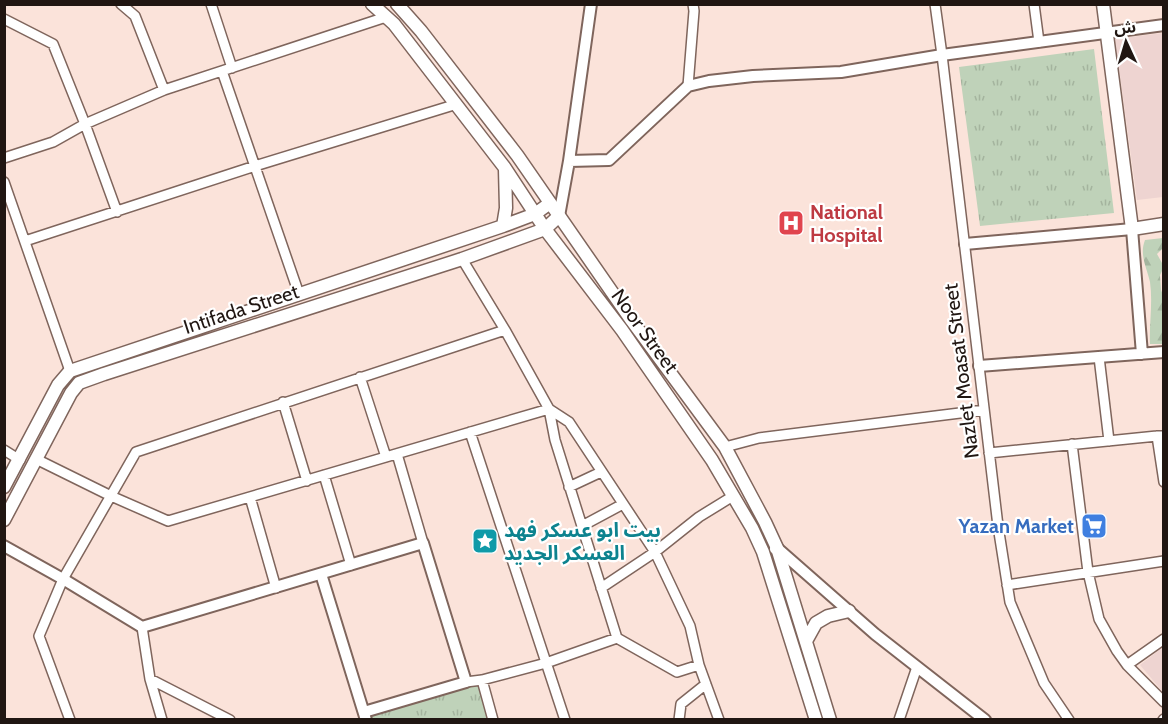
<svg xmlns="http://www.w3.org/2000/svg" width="1168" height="724" viewBox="0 0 1168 724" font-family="Cabin,'Noto Sans Arabic',sans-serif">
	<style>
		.education { fill: #eed4d1 }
		.grass { fill: url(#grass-tufts) }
		.forest { fill: url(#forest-firs) }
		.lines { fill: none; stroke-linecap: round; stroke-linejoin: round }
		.minor-casing { stroke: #7f655c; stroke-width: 12 }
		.tertiary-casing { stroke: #7f655c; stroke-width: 14 }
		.secondary-casing { stroke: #7f655c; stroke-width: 15 }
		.minor { stroke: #fff; stroke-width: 9 }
		.tertiary { stroke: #fff; stroke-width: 10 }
		.secondary { stroke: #fff; stroke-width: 12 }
		.labels { text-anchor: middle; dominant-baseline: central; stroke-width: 4.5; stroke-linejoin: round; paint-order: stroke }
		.health-label { font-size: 20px; font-weight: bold; fill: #be3a42; stroke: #fff; text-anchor: start }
		.street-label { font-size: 20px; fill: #201612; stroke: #fff }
		.shop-label { font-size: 20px; font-weight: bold; fill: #366cbe; stroke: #fff; text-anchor: end }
		.culture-label { font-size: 20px; font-weight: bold; fill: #0d838f; stroke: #fff; text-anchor: start }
	</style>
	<defs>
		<pattern id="grass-tufts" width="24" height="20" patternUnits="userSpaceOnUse" patternTransform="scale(1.5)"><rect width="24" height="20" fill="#bfd2b9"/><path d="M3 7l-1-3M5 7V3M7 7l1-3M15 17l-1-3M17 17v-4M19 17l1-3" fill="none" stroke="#a4b49e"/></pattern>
		<pattern id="forest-firs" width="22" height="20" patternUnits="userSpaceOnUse" patternTransform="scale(1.5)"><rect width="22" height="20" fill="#bfd2b9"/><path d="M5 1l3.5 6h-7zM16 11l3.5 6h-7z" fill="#a4b49e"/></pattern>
	</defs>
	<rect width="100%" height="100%" fill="#fbe3da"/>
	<path class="education" d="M1163,33v164l-26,3 -22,-161z
		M1163,647v45l-23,-27z"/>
	<path class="grass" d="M1094,49l20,164 -134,13 -21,-159z
		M480,683l9,36 -120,1 -1,-6 99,-30z"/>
	<path class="forest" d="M1163,238v10l-6,6 5,9 1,6 -3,6 1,15 2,5v49h-13c-1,-20 3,-41 0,-62 -3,-14 -11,-27 -5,-42z"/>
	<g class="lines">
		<g class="minor-casing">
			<path id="minor" d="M121,4l14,12 29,74
				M211,4l21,64
				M935,4l7,51 56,471 12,76 34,81 25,37
				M1034,4l5,38
				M4,19l49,25 32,80 32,88
				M222,71l77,223
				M688,86l6,-75 -1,-7
				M4,158l49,-16 32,-18 79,-34 222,-73
				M4,182l66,189
				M25,241l230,-75 202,-62
				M462,259l43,71 44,79 6,31 62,198 60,34 22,-7
				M1099,357l10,84
				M360,377l26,80
				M283,402l24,79
				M470,432l95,288
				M1157,436l7,46
				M1072,444l16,128 11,47 18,32 10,14 37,37
				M725,447l34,-9 225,-28
				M4,450l16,10
				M989,453l168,-17h7
				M397,454l26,89
				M36,459l75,37 57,25 381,-112 20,13 86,130 35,74 9,39 20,55
				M324,475l27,90
				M569,487l32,-15
				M250,497l26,91
				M582,526l41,-22
				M1007,585l157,-24
				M601,588l54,-36 44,-35 34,-21
				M142,627l8,52 12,41
				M1127,665l37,-26
				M150,679l80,41
				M482,680l11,40
				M466,682l16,-2 64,-17 71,-25
				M70,720l-31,-84 24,-57 73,-127 369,-122
				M679,720l2,-16 25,-20
				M899,720l18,-53
				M1163,720l1,-1"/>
		</g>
		<g class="tertiary-casing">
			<path id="tertiary" d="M569,161l40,-1 79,-74 21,-5 44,-5 88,-4 101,-17 222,-30
				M559,216l10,-55 22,-157
				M965,244l167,-15 10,125
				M979,366l185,-14
				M4,546l59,33 79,48 281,-84 43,139 -102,30
				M775,549l2,-1 98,86 110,86
				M321,574l45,146"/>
		</g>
		<g class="secondary-casing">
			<path id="secondary" d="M372,4l22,20 111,144 40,61 77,101 90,130 40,68 11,24 53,168
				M397,4l24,27 96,124 115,166 93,126 40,75 12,26 53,172
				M1103,4l29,225 32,-5
				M503,226l3,-18 -1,-39
				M4,487l54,-102 12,-14 433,-145 32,-12 15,-11
				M4,520l67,-127 8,-10 25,-9 358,-115 83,-30 14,-13
				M806,641l10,-18 12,-7 21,-5"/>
		</g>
		<use href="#minor" class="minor"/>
		<use href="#tertiary" class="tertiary"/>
		<use href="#secondary" class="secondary"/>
	</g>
	<defs>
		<g id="hospital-square" transform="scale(1.35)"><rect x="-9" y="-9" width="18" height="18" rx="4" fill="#e0444e" stroke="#fff"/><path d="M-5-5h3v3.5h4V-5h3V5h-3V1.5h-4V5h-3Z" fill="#fff"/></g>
		<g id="supermarket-square" transform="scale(1.35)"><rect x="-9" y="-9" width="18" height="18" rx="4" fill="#3f7fe0" stroke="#fff"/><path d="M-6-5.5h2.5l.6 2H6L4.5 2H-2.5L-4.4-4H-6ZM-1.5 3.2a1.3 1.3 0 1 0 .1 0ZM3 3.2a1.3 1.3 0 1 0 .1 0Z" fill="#fff"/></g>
		<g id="sight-square" transform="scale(1.35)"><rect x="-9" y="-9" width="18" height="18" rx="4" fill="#0f9aa8" stroke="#fff"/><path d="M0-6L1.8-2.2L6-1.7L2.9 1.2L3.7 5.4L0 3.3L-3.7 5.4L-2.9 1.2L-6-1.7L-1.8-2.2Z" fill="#fff"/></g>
	</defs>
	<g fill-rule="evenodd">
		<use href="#hospital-square" x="791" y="223"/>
		<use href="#supermarket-square" x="1094" y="526"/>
		<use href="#sight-square" x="485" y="541"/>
	</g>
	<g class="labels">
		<g class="health-label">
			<text x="810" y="212">National<tspan x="810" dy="23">Hospital</tspan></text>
		</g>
		<g class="street-label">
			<text transform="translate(241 309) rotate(-18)">Intifada Street</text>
			<text transform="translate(645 331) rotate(54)">Noor Street</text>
			<text transform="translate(961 371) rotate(-97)">Nazlet Moasat Street</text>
		</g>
		<g class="shop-label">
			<text x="1074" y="526">Yazan Market</text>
		</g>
		<g class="culture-label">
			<text x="504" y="530">بيت ابو عسكر فهد<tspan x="504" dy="23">العسكر الجديد</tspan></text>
		</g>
	</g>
	<rect width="1168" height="724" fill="none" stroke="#201612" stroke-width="12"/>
	<g transform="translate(1126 42) rotate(356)" stroke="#ffffff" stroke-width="4.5" paint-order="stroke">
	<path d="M0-4.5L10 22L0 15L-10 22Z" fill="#201612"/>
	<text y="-9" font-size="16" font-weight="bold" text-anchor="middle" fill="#201612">ش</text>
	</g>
</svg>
